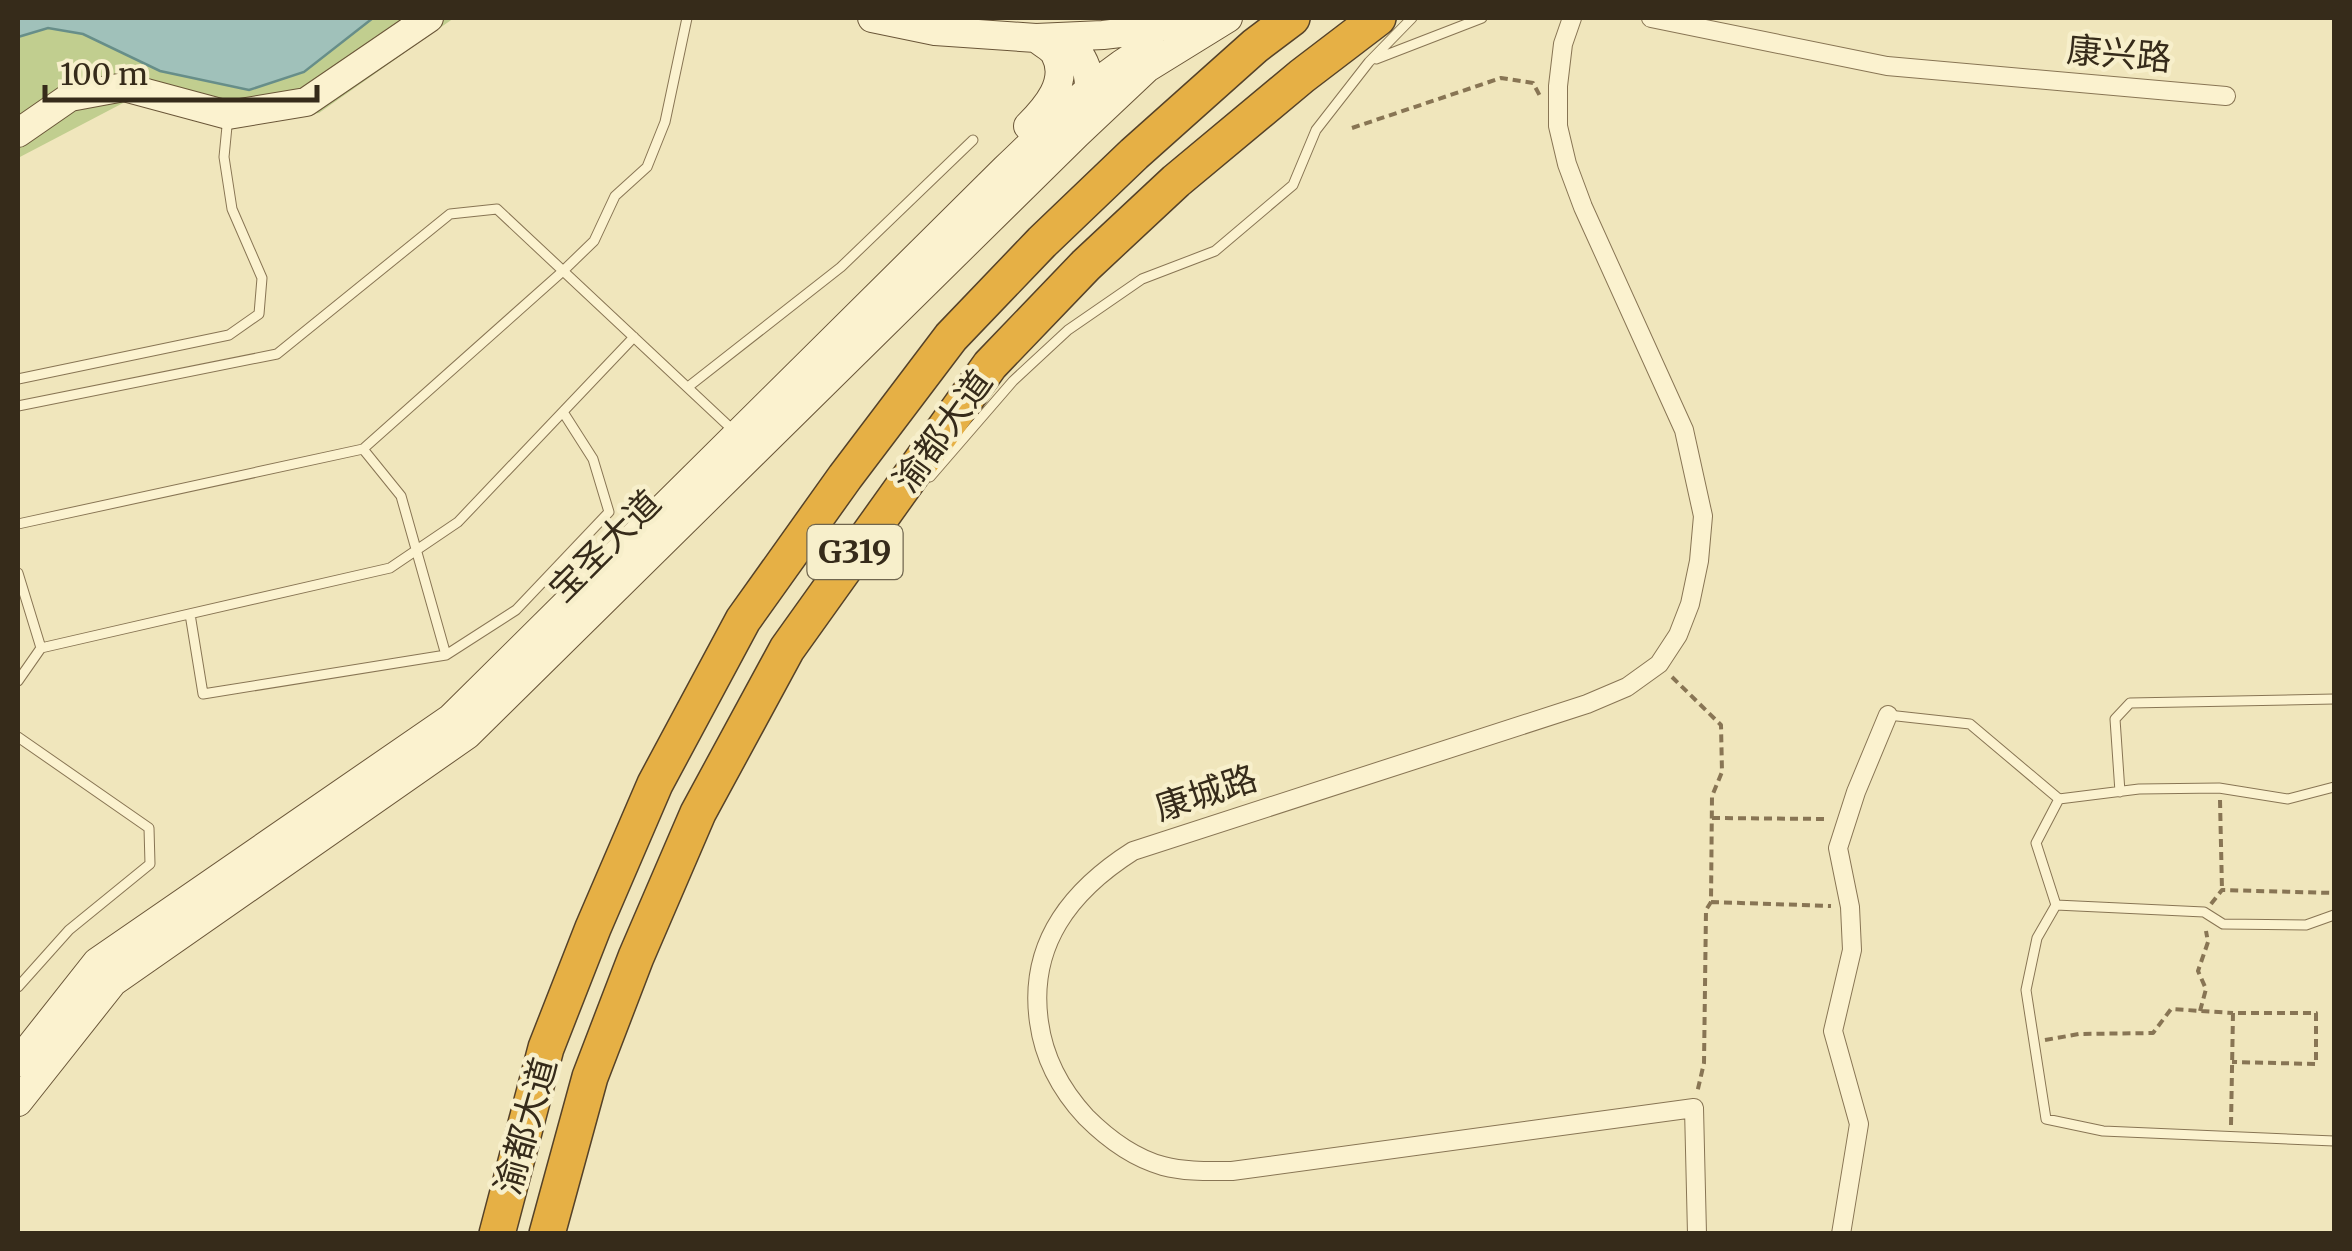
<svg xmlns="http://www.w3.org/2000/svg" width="2352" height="1251" viewBox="0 0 2352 1251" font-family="Merriweather,'Noto Sans SC',serif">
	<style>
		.green { fill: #c1ce8f }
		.water { fill: #a0c1ba; stroke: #678e89; stroke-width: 2.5 }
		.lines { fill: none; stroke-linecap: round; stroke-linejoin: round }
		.lane-casing { stroke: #887554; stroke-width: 11 }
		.street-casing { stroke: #887554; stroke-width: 20 }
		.secondary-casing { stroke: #6a5638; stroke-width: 30 }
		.highway-casing { stroke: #554229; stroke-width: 38 }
		.path { stroke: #887554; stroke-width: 4; stroke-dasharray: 8 5; stroke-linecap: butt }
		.lane { stroke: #fbf2cf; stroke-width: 9 }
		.street { stroke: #fbf2cf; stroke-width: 18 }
		.secondary { stroke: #fbf2cf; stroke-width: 28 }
		.highway { stroke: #e6b045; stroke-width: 35 }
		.labels { text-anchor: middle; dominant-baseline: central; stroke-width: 9; stroke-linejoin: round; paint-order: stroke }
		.shield { fill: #f7efcb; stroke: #70664f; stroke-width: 2.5 }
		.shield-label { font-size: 32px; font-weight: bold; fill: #362b1a }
		.street-label { font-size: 35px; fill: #362b1a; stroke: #f7efcb }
	</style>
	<rect width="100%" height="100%" fill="#f0e6bc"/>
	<path class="green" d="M18,18h436l-135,95 -105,13 -89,-24 -107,56z"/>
	<path class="water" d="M18,18h355l-69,54 -55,18 -89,-19 -77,-37 -35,-6 -30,9z"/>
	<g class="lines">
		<g class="lane-casing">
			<path id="lane" d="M1376,59l106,-41
				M18,379l211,-44 30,-21 3,-36 -30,-69 -8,-52 4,-41
				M688,387l153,-120 132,-127
				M18,406l259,-52 173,-140 47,-5 238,223
				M363,449l38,47 45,159
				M930,477l83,-96 55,-51 74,-51 73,-28 78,-66 23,-55 53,-68 43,-44
				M18,524l345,-75 200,-178 31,-30 21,-45 32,-29 18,-45 22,-104
				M18,573l23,75
				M190,614l13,80 243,-39 70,-45 93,-98 -16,-53 -30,-47
				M18,681l23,-33 349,-80 68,-46 176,-185
				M1888,715l82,9 89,75 80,-10 80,-1 69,11 46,-12
				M18,737l131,91 1,36 -81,66 -51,57
				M2120,792l-5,-73 15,-16 204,-4
				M2059,799l-23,44 20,62 148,7 19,12 83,1 28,-10
				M2056,905l-19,33 -11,52 20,129 57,12 231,10"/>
		</g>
		<g class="street-casing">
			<path id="street" d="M1572,18l-9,26 -5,42v40l9,38 16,43 101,223 19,86 -4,45 -9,43 -12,31 -19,29 -32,23 -40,17 -454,147c-63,40 -105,94 -94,171 5,37 22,68 47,95 21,21 48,41 77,49 23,6 46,5 69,5l462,-63 3,126
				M1651,18l236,48 339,30
				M1841,1234l18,-110 -26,-93 19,-81 -2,-43 -12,-59 18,-56 32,-77"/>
		</g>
		<g class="secondary-casing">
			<path id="secondary" d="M872,18l63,13 101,7 67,-3 51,-6 43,-11
				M1062,37c25,18 29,38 27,68
				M1028,126c18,-18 42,-45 27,-72 -3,-6 -13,-11 -19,-16
				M18,133l52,-36 54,-10 104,28 78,-13 123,-84
				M18,1062l79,-100 354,-244 555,-550c45,-42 90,-93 145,-122
				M18,1102l95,-120 354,-247 610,-601 70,-66 81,-50"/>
		</g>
		<g class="highway-casing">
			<path id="highway" d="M497,1234l49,-186 47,-120 62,-144 88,-164 102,-143 106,-140 91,-95 92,-88 121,-108 37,-28
				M547,1234l43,-157 46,-120 62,-144 89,-164 203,-284 96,-100 90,-84 126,-105 76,-58"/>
		</g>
		<path class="path" d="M1352,128l149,-50 32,5 7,13
			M1672,677l49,48 1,47 -10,24 -1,106 -5,8 -2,153 -7,30
			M2220,800l2,90
			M1712,818l115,1
			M1711,902l120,4
			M2211,904l11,-14 112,3
			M2200,1011l6,-22 -8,-18 10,-29 -2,-11
			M2045,1040l34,-6 74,-1 18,-24 62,4
			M2231,1125l2,-112h83v51l-84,-2"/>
		<use href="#lane" class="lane"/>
		<use href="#street" class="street"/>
		<use href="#secondary" class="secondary"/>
		<use href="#highway" class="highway"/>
	</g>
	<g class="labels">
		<rect class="shield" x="807.5" y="525" width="95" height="54" rx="8"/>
		<g class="shield-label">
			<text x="855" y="552">G319</text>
		</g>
		<g class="street-label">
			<text transform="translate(2119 54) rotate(5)">康兴路</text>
			<text transform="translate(943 431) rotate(-54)">渝都大道</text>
			<text transform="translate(605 546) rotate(-45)">宝圣大道</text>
			<text transform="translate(1206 793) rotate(-18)">康城路</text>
			<text transform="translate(526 1126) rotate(-74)">渝都大道</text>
		</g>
	</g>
	<rect width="2352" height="1251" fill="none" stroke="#362b1a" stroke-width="40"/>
	<path d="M45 85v15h272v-15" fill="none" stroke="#362b1a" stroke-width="5"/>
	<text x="60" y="85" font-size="30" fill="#362b1a" stroke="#f7efcb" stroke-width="8" paint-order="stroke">100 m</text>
</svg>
